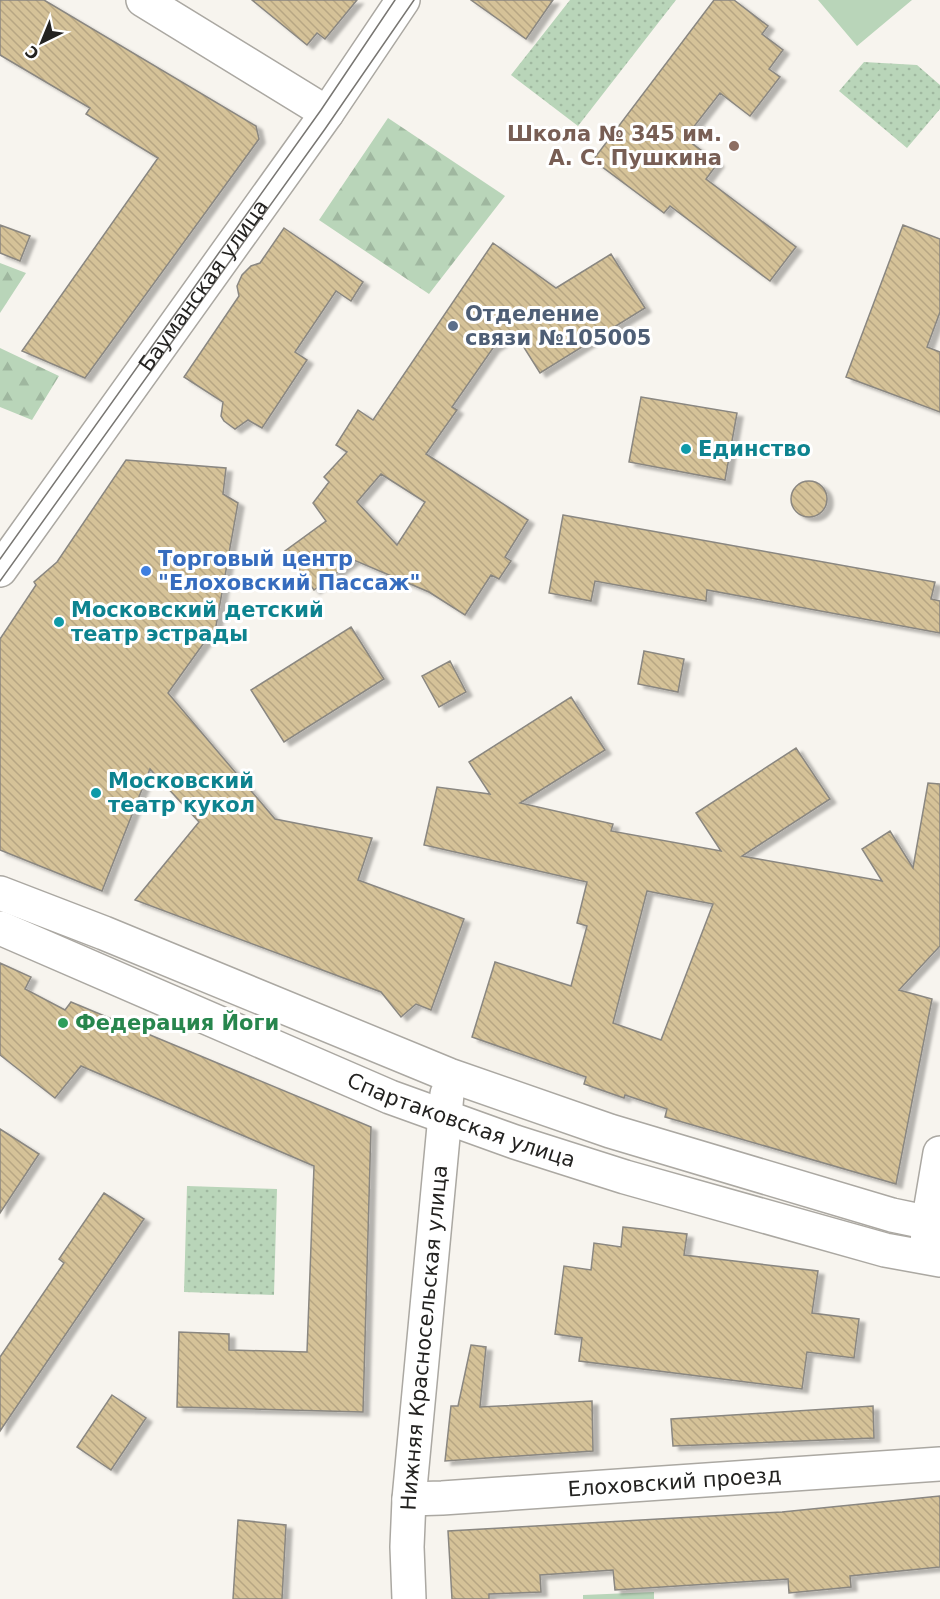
<svg xmlns="http://www.w3.org/2000/svg" width="940" height="1599" viewBox="0 0 940 1599" font-family="'DejaVu Sans',sans-serif">
	<style>
		.green { fill: #b9d5b9 }
		.forest { fill: url(#forest-firs) }
		.park { fill: url(#park-dots) }
		.building { fill: url(#building-back-hatch); stroke: #8a8781; stroke-width: 1.5; fill-rule: evenodd; filter: url(#shadow) }
		.lines { fill: none; stroke-linecap: round; stroke-linejoin: round }
		.street-casing { stroke: #aba8a2; stroke-width: 36 }
		.secondary-casing { stroke: #aba8a2; stroke-width: 36 }
		.street { stroke: #fff; stroke-width: 33 }
		.secondary { stroke: #fff; stroke-width: 33 }
		.tram { stroke: #787672; stroke-width: 1.5 }
		.education-dot { fill: #8d6e63; stroke: #fff; stroke-width: 2 }
		.service-dot { fill: #5c6f8a; stroke: #fff; stroke-width: 2 }
		.culture-dot { fill: #0f9aa8; stroke: #fff; stroke-width: 2 }
		.shop-dot { fill: #3f7fe0; stroke: #fff; stroke-width: 2 }
		.leisure-dot { fill: #2e9e5b; stroke: #fff; stroke-width: 2 }
		.labels { text-anchor: middle; dominant-baseline: central; stroke-width: 6; stroke-linejoin: round; paint-order: stroke }
		.education-label { font-size: 21px; font-weight: bold; fill: #785e54; stroke: #fff; text-anchor: end }
		.street-label { font-size: 21px; fill: #232220; stroke: #fff }
		.service-label { font-size: 21px; font-weight: bold; fill: #4e5e75; stroke: #fff; text-anchor: start }
		.culture-label { font-size: 21px; font-weight: bold; fill: #0d838f; stroke: #fff; text-anchor: start }
		.shop-label { font-size: 21px; font-weight: bold; fill: #366cbe; stroke: #fff; text-anchor: start }
		.leisure-label { font-size: 21px; font-weight: bold; fill: #27864d; stroke: #fff; text-anchor: start }
	</style>
	<defs>
		<pattern id="forest-firs" width="22" height="20" patternUnits="userSpaceOnUse" patternTransform="scale(1.5)"><rect width="22" height="20" fill="#b9d5b9"/><path d="M5 1l3.5 6h-7zM16 11l3.5 6h-7z" fill="#9fb79f"/></pattern>
		<pattern id="park-dots" width="8" height="8" patternUnits="userSpaceOnUse" patternTransform="scale(1.5)"><rect width="8" height="8" fill="#b9d5b9"/><path d="M2 2h.1M6 6h.1" fill="none" stroke="#9fb79f" stroke-width="1.8" stroke-linecap="round"/></pattern>
		<pattern id="building-back-hatch" width="6" height="6" patternUnits="userSpaceOnUse" patternTransform="scale(1.5)"><rect width="6" height="6" fill="#d5c298"/><path d="M-1 5l2 2M0 0l6 6M5-1l2 2" fill="none" stroke="#b7a683"/></pattern>
		<filter id="shadow"><feDropShadow dx="6" dy="4" stdDeviation="1.5" flood-color="#0004"/></filter>
	</defs>
	<rect width="100%" height="100%" fill="#f7f4ee"/>
	<path class="green" d="M818,0h94l-55,46z
		M654,1592v7h-71v-4z"/>
	<path class="forest" d="M388,118l117,78 -76,98 -110,-74z
		M0,263l26,10 -26,40z
		M0,348l59,28 -27,44 -32,-13z"/>
	<path class="park" d="M570,0h106l-98,126 -67,-51z
		M864,62l53,3 23,20v24l-33,39 -68,-57z
		M187,1186l90,3 -3,106 -90,-3z"/>
	<path class="building" d="M0,0h44l212,126 3,13 -174,239 -63,-27 136,-193 -72,-44 4,-6 -90,-53z
		M252,0h105l-32,39 -8,-6 -10,12z
		M471,0h82l-27,39z
		M714,0h20l34,26 -6,8 21,16 -14,19 11,8 -30,39 -30,-23 -35,45 33,25 -12,16 90,68 -26,34 -100,-75 -6,7 -71,-53z
		M0,225l30,11 -10,25 -20,-8z
		M903,225l37,14v73l-13,35 13,5v60l-94,-35z
		M284,228l79,54 -12,19 -15,-10 -41,61 12,8 -45,68 -14,-8 -13,9 -11,-8 -3,-5 2,-14 -39,-25 55,-81 -2,-10 5,-11 9,-9 9,-3z
		M493,243l63,45 55,-34 34,54 -105,65 -25,-40 -22,15 -41,59 5,3 -31,44 102,66 -23,37 6,4 -12,18 -8,-4 -26,40 -36,-23 -75,-32 -40,30 -29,-39 41,-30 -13,-18 16,-21 -5,-5 23,-25 -11,-7 22,-35 15,10zM381,474l44,28 -28,43 -40,-43z
		M641,397l96,16 -12,67 -96,-18z
		M126,460l100,8 -3,26 15,9 -22,123 -48,67 107,126 97,19 -14,42 106,39 -33,91 -15,-6 -15,13 -20,-25 -246,-92 64,-78 -49,-53 -48,122 -102,-41v-211l36,-54 -2,-3 23,-20z
		M791 499a18 18 0 1 1 36 0a18 18 0 1 1-36 0Z
		M563,515l372,67 -4,17 9,2v32l-233,-43 -1,11 -111,-20 -4,20 -42,-8z
		M351,627l33,52 -100,63 -33,-52z
		M644,651l40,8 -6,33 -40,-8z
		M450,661l16,31 -27,15 -17,-31z
		M571,697l34,53 -85,53 93,21 -2,7 110,20 -25,-38 100,-65 34,51 -88,57 140,25 -20,-32 28,-18 23,37 15,-85 12,1v162l-41,44 33,9 -36,185 -231,-67 2,-8 -42,-14 -1,3 -40,-14 2,-7 -114,-40 23,-75 76,24 16,-60 -10,-3 10,-41 -163,-37 13,-58 53,7 -21,-32zM647,891l66,13 -52,136 -48,-17z
		M0,963l31,14 -6,12 40,21 6,-8 300,125 -8,285 -186,-5 2,-75 50,2v16l78,2 7,-186 -233,-100 -26,32 -55,-43z
		M0,1129l39,25 -39,59z
		M104,1193l40,26 -144,212v-74l64,-94 -5,-4z
		M623,1227l64,7 -3,21 134,16 -6,42 47,6 -5,39 -47,-6 -5,37 -223,-28 3,-23 -27,-4 9,-68 27,4 3,-27 27,4z
		M471,1345l15,2 -6,60 112,-6 1,50 -148,10 6,-55h7z
		M112,1395l34,23 -35,52 -34,-23z
		M873,1406l1,32 -201,8 -2,-27z
		M940,1496v71l-90,9 1,11 -62,6 -1,-14 -173,11 -2,-20 -73,5 1,17 -52,2v5h-37l-4,-68 334,-19z
		M238,1520l48,5 -4,74h-49z"/>
	<g class="lines">
		<g class="street-casing">
			<g id="street">
				<path id="s1" d="M0,570l327,-457"/>
				<path d="M927,1252l1,-28 12,-71"/>
				<path id="s2" d="M409,1499l33,-1 498,-34"/>
			</g>
		</g>
		<g class="secondary-casing">
			<g id="secondary">
				<path d="M143,0l184,113 76,-113"/>
				<path d="M0,893l104,40 345,142 161,56 282,84 48,10"/>
				<path id="s3" d="M0,928l390,169 125,45 110,35 260,73 55,10"/>
				<path id="s4" d="M409,1599l-2,-52 2,-48 38,-405"/>
			</g>
		</g>
		<use href="#street" class="street"/>
		<use href="#secondary" class="secondary"/>
		<path class="tram" d="M0,559l321,-449 74,-110
			M0,581l325,-452 89,-129"/>
	</g>
	<circle class="education-dot" cx="734" cy="146" r="6"/>
	<circle class="service-dot" cx="453" cy="326" r="6"/>
	<g class="culture-dot">
		<circle cx="686" cy="449" r="6"/>
		<circle cx="59" cy="622" r="6"/>
		<circle cx="96" cy="793" r="6"/>
	</g>
	<circle class="shop-dot" cx="146" cy="571" r="6"/>
	<circle class="leisure-dot" cx="63" cy="1023" r="6"/>
	<g class="labels">
		<g class="education-label">
			<text x="722" y="134">Школа № 345 им.<tspan x="722" dy="24">А. С. Пушкина</tspan></text>
		</g>
		<g class="street-label">
			<text stroke="none"><textPath href="#s1" startOffset="350">Бауманская улица</textPath></text>
			<text stroke="none"><textPath href="#s3" startOffset="500">Спартаковская улица</textPath></text>
			<text stroke="none"><textPath href="#s4" startOffset="262">Нижняя Красносельская улица</textPath></text>
			<text stroke="none"><textPath href="#s2" startOffset="266">Елоховский проезд</textPath></text>
		</g>
		<g class="service-label">
			<text x="465" y="314">Отделение<tspan x="465" dy="24">связи №105005</tspan></text>
		</g>
		<g class="culture-label">
			<text x="698" y="449">Единство</text>
			<text x="71" y="610">Московский детский<tspan x="71" dy="24">театр эстрады</tspan></text>
			<text x="108" y="781">Московский<tspan x="108" dy="24">театр кукол</tspan></text>
		</g>
		<g class="shop-label">
			<text x="158" y="559">Торговый центр<tspan x="158" dy="24">"Елоховский Пассаж"</tspan></text>
		</g>
		<g class="leisure-label">
			<text x="75" y="1023">Федерация Йоги</text>
		</g>
	</g>
	<g transform="translate(42 42) rotate(223)" stroke="#ffffff" stroke-width="4.5" paint-order="stroke">
	<path d="M0-4.5L10 22L0 15L-10 22Z" fill="#232220"/>
	<text y="-9" font-size="16" font-weight="bold" text-anchor="middle" fill="#232220">С</text>
	</g>
</svg>
